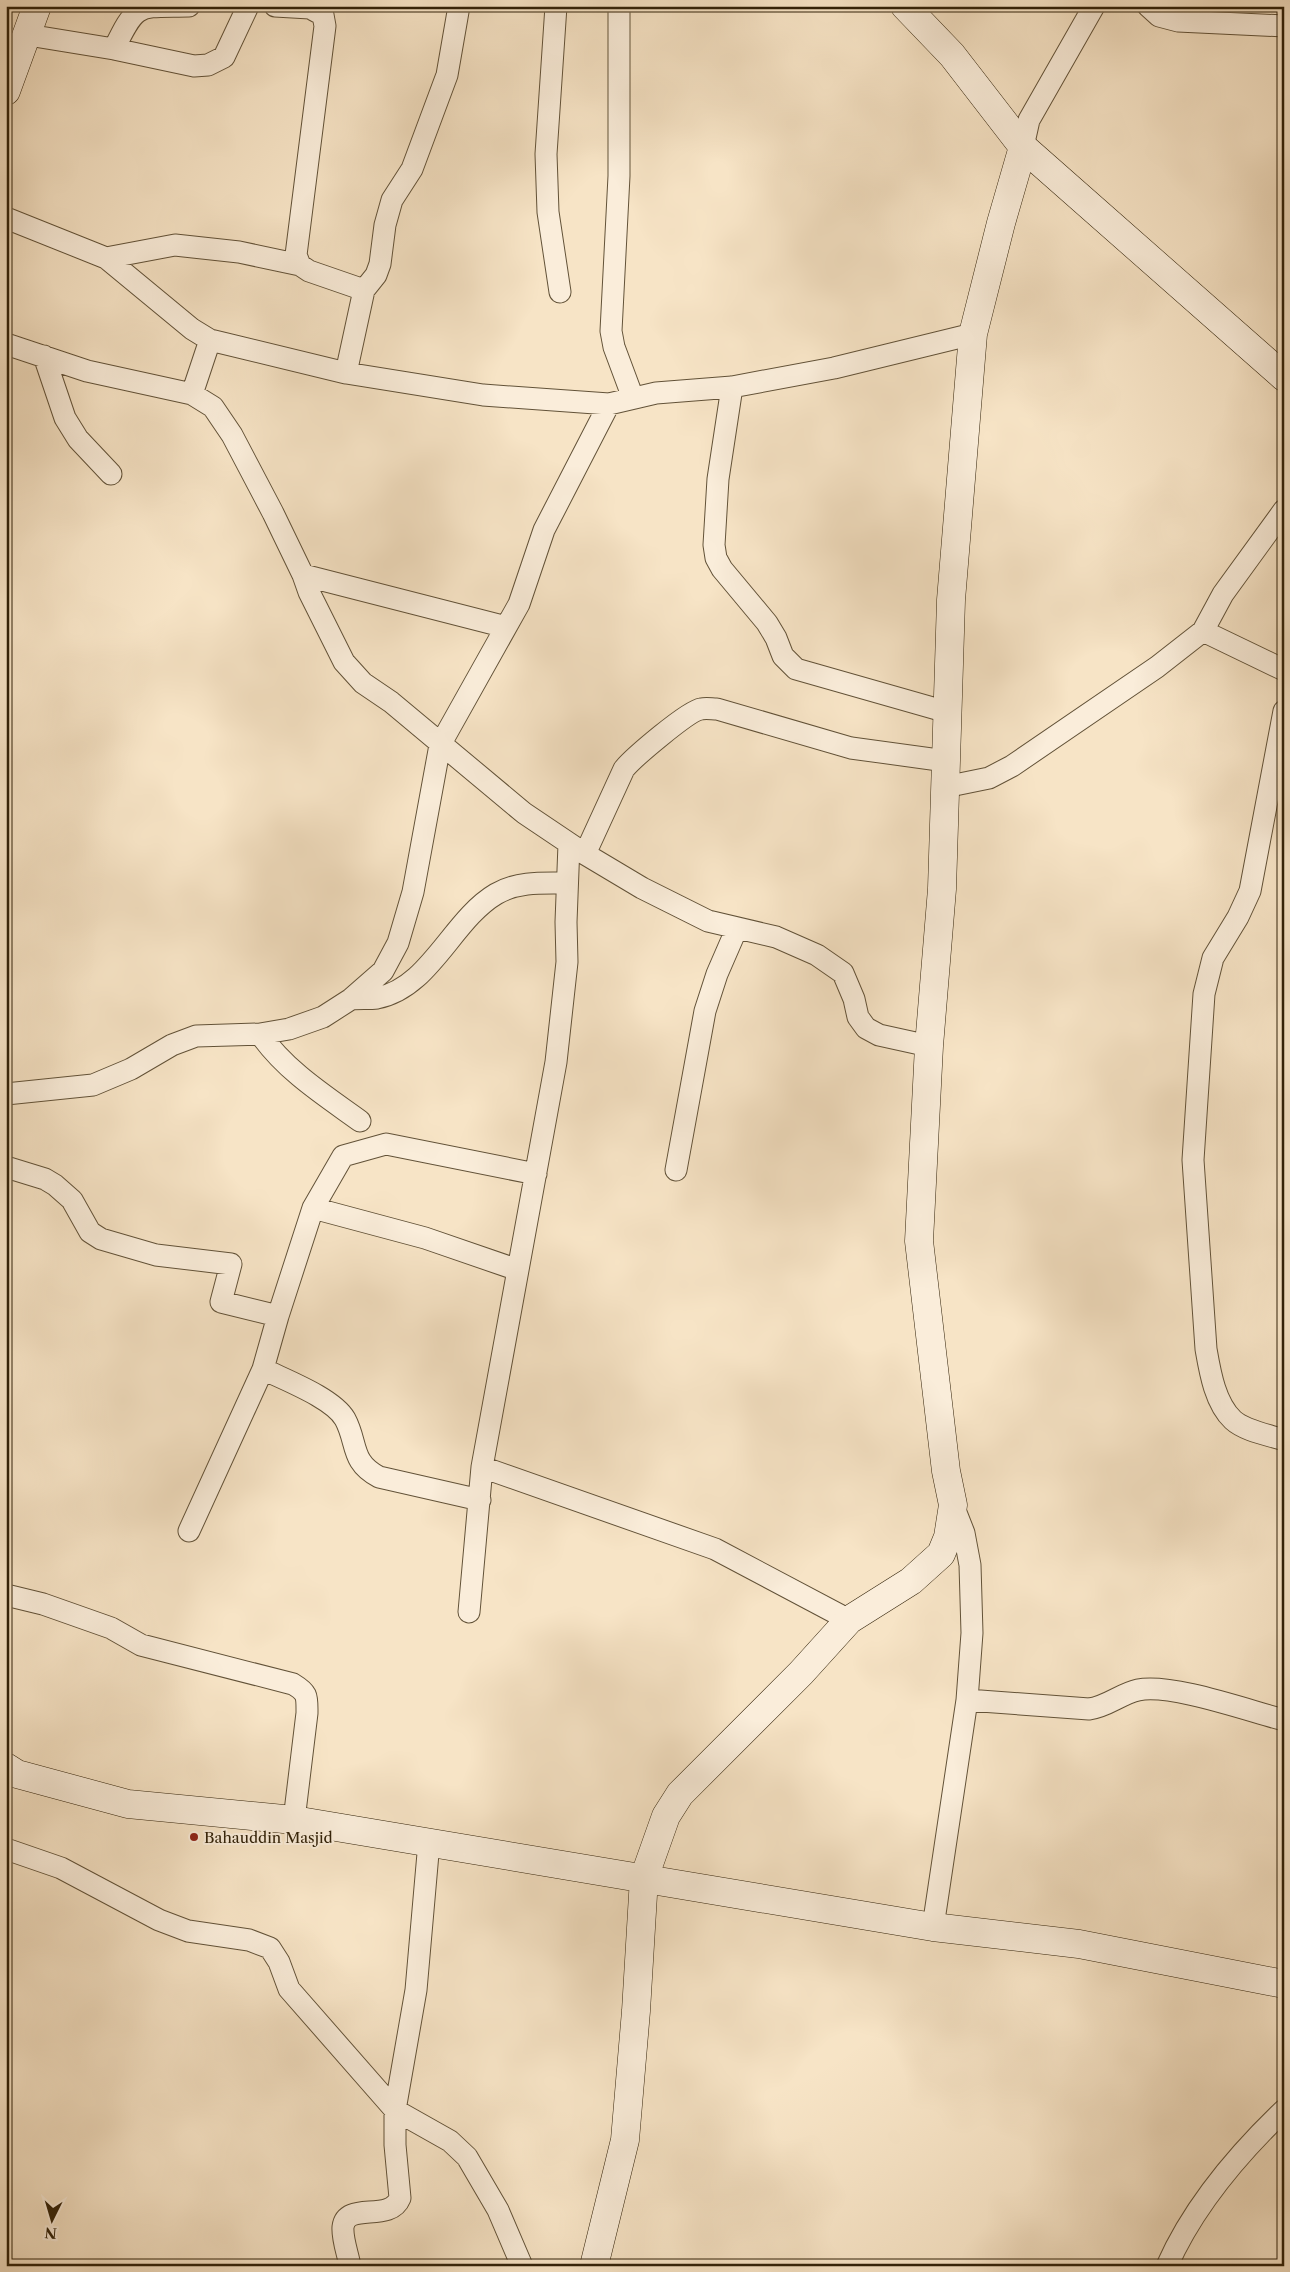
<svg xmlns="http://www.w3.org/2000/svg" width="1290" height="2272" viewBox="0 0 1290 2272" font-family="'Libre Caslon Text',serif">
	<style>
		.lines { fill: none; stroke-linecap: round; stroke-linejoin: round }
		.street-casing { stroke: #625238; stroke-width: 23 }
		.secondary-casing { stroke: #312108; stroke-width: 29 }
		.street { stroke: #faedda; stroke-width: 21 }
		.secondary { stroke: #faedda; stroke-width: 28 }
		.poi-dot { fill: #8f2418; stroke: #faedda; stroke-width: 2 }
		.labels { text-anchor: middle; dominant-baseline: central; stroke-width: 4; stroke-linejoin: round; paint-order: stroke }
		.poi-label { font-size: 15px; fill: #312108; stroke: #faedda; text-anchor: start }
	</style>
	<rect width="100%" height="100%" fill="#f7e4c6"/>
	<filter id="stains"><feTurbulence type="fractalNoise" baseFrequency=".004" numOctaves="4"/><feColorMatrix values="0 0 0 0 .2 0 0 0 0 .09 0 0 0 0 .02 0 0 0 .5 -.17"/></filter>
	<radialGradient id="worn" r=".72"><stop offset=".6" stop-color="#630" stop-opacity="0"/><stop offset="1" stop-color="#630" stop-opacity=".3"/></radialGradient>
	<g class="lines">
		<g class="street-casing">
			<path id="street" d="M275,6l35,2 13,7 2,11 -29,229 4,10 9,6 55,19 -18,83
				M556,6l-10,148 2,58 12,80
				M619,6v170l-8,155 3,16 19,51
				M1148,6l11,10 19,5 106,5
				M28,35l86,14 80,17 14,-1 16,-8 24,-51
				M114,49c23,-48 24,-42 75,-43
				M1023,147l6,-27 65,-114
				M6,218l100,40 86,71 18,11 136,33 137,22 126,9 47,-11 76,-6 102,-19 139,-34
				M106,258l69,-13 64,7 61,13
				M364,290l12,-15 4,-11 5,-39 7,-25 20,-31 35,-94 12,-69
				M6,344l81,27 105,23 21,13 19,28 41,78 30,62 6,17 35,70 19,21 28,19 133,111 61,41 57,34 66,33 68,16 41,18 26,18 11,26 4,18 8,11 13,7 50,11
				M44,356l21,62 13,21 33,35
				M732,387l-14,92 -4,66 2,13 6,11 45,54 9,15 7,18 13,13 151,43
				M192,394l18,-54
				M303,575l203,52
				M1203,631l81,39
				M1284,711l-34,180 -12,26 -25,41 -9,36 -11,166 13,189c4,23 9,54 27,71 12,11 36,15 51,20
				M945,787l44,-9 23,-12 145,-99 46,-36 20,-37 61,-84
				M585,854l39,-85c10,-12 64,-58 77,-60 5,-1 11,0 16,0l134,39 95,13
				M351,999c8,-1 18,0 26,-1 53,-10 75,-78 119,-104 22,-13 48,-11 71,-11
				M260,1034c26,37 64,61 100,87
				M6,1094l87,-9 38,-16 41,-24 24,-9 64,-2 29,-5 34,-12 28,-18 32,-28 15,-28 15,-51 27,-147 79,-141 25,-74 65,-126
				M6,1167l39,12 10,6 17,15 18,32 11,7 55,16 75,9 -10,38 57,14
				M676,1170l29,-159 12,-37 20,-46
				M313,1208l112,30 93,32
				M263,1369c22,11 70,29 82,50 13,24 5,43 34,58l101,23
				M482,1467l233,82 134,71
				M189,1531l74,-162 15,-53 35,-108 30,-52 43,-12 150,30
				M6,1595l37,9 68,24 30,17 152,39c15,9 14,12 14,29l-13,107
				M469,1612l13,-145 74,-405 11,-100 -1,-40 3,-78
				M967,1700l122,9c18,-2 31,-15 49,-19 33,-7 111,21 146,30
				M6,1849l55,19 98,52 29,11 61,9 21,8 9,14 10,27 106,121 55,31 17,16 31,53 24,56
				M933,1927l34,-227 5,-67 -2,-68 -6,-32 -11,-28
				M350,2266c-2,-12 -8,-27 -7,-39 3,-26 47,-4 57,-29l-5,-53v-35l21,-120 13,-148
				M1167,2266c26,-59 71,-112 117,-156"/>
		</g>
		<g class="secondary-casing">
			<path id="secondary" d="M905,6l47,49 71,92 261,230
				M6,91l31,-85
				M6,1767l11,7 111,30 166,16 639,107 146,17 205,40
				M594,2266l31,-126 11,-129 8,-133 22,-62 14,-22 121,-121 48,-53 62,-39 30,-27 7,-17 5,-32 -7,-34 -27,-230 10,-195 13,-157 9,-289 22,-266 28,-111 22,-76"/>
		</g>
		<use href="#street" class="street"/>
		<use href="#secondary" class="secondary"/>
	</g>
	<circle class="poi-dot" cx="194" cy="1837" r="5"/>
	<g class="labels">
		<g class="poi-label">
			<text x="204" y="1837">Bahauddin Masjid</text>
		</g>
	</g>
	<rect width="1290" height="2272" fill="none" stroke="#f7e4c6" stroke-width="25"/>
	<rect x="8" y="8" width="1275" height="2257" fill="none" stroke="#312108" stroke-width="2.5"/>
	<rect x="12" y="12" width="1265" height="2247" fill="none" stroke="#312108"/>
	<g transform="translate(52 2220) rotate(185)" stroke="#faedda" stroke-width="4" paint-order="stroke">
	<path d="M0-4L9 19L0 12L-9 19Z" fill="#312108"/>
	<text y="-8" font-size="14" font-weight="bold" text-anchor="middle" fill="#312108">N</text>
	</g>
	<rect width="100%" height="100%" filter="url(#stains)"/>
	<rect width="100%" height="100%" fill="url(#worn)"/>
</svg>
